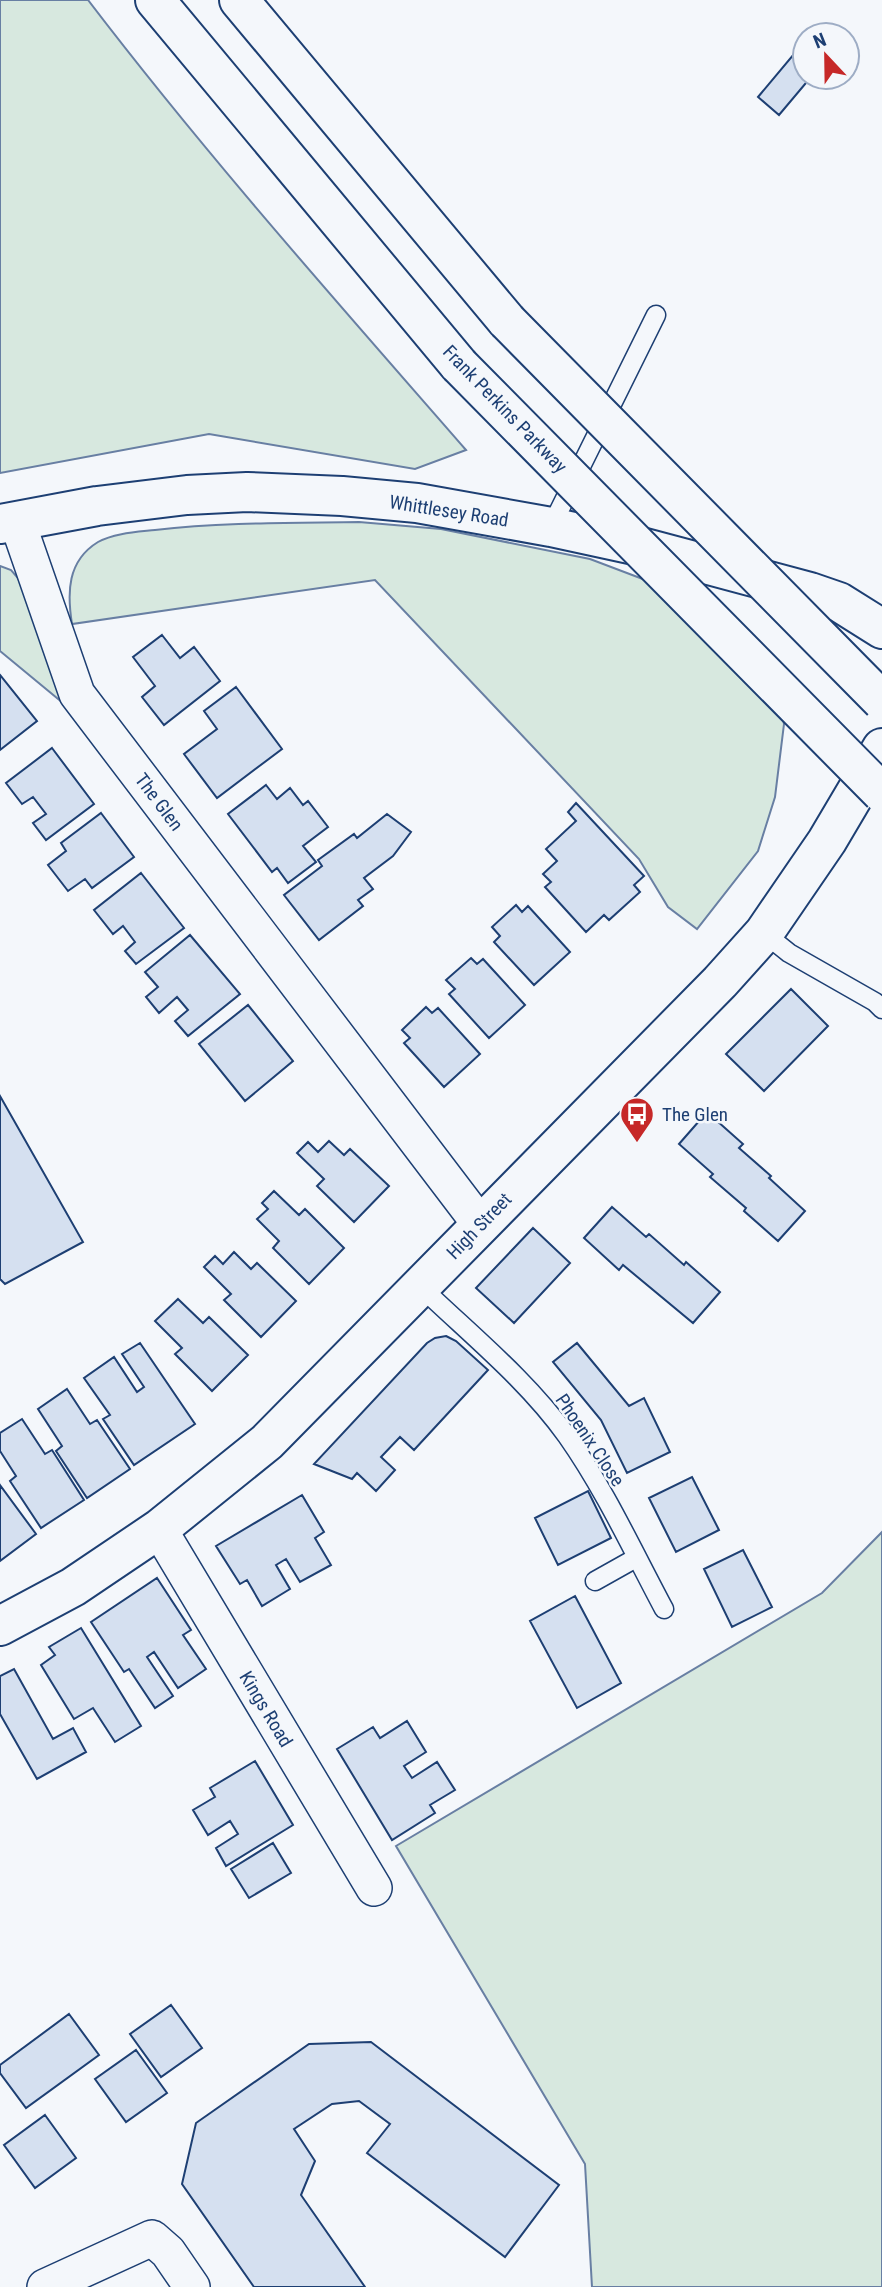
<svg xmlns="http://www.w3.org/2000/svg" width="882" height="2287" viewBox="0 0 882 2287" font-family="'Roboto Condensed',sans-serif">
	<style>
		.green { fill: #d7e8df; stroke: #687fa3; stroke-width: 2 }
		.building { fill: #d5e0f0; stroke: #1d3f73; stroke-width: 2 }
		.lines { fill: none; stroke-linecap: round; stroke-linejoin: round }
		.lane-casing { stroke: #1d3f73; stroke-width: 21 }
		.street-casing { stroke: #1d3f73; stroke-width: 38 }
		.primary-casing { stroke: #1d3f73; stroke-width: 42 }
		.highway-casing { stroke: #1d3f73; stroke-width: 42 }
		.lane { stroke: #f4f7fb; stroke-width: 18 }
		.street { stroke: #f4f7fb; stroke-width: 35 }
		.primary { stroke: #f4f7fb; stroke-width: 38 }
		.highway { stroke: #f4f7fb; stroke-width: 38 }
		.highway-bridge-casing { stroke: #1d3f73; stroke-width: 42; stroke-linecap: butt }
		.highway-bridge { stroke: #f4f7fb; stroke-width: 38 }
		.labels { text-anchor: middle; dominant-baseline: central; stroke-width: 5; stroke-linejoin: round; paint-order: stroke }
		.street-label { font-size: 19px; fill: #1d3f73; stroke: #f4f7fb }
		.poi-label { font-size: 19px; fill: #1d3f73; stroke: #f4f7fb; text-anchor: start }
	</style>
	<rect width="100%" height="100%" fill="#f4f7fb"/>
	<path class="green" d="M0,0h88c119,156 250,303 378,450l-51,19 -206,-35 -209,39z
		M359,522l82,7 149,30 87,33 98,78 9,54 -9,73 -17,54 -61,78 -29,-22 -29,-48 -264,-279 -303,44c-5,-31 -5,-63 26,-82 16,-9 39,-10 57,-12 68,-8 136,-7 204,-8z
		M0,566l11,4 13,15 39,118 -63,-52z
		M882,1532v755h-290l-7,-123 -189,-318 426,-253z"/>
	<path class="building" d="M799,48l6,6v23h6l-32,38 -21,-18z
		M162,635l18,23 14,-11 26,34 -56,44 -22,-28 13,-11 -22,-29z
		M0,675l37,46 -37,29z
		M236,687l46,62 -65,49 -33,-44 33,-25 -13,-18z
		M52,748l42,56 -48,36 -13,-17 13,-9 -13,-17 -11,7 -16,-21z
		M266,785l11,14 13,-11 13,17 5,-4 20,26 -25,19 13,16 -28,21 -11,-15 -5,4 -44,-58z
		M576,803l68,73 -10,9 6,7 -31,28 -5,-5 -18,17 -41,-45 6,-5 -8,-8 14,-13 -11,-12 30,-28 -8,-9z
		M101,813l33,44 -42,31 -7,-9 -17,12 -20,-26 18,-14 -5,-8z
		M387,814l24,18 -18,24 -29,22 9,11 -15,11 5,6 -44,34 -35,-45 38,-29 -4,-6 36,-26 3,4z
		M141,873l43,55 -48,36 -11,-13 10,-9 -12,-16 -10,8 -19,-24z
		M516,905l6,7 6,-6 42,46 -36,33 -40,-43 6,-6 -8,-9z
		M190,935l50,59 -52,42 -13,-15 13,-11 -11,-13 -18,16 -13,-16 12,-10 -13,-15z
		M471,958l6,6 6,-5 42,46 -36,33 -40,-44 6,-5 -9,-9z
		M791,989l37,37 -64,65 -38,-37z
		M248,1005l45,56 -48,40 -46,-57z
		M426,1007l6,6 6,-5 42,46 -36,33 -40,-44 6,-5 -8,-8z
		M0,1096l83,146 -78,42 -5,-5z
		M707,1112l36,32 -4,4 32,28 -2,2 36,33 -27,30 -34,-30 2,-3 -36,-31 3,-3 -34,-30z
		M329,1141l15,14 6,-6 39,37 -35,36 -37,-36 7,-7 -27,-26 11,-11 10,10z
		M274,1191l25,24 6,-6 39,39 -35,36 -36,-36 6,-7 -22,-22 11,-10 -6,-6z
		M612,1207l34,30 3,-3 35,31 2,-3 34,30 -27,31 -70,-58 -4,5 -35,-32z
		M533,1228l37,35 -56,60 -38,-35z
		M234,1252l17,17 6,-6 39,38 -35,36 -37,-37 7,-6 -27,-27 11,-11 8,8z
		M178,1299l25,24 6,-6 39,38 -36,36 -37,-37 7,-6 -27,-27z
		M446,1336l10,5 32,29 -74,80 -14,-13 -19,20 14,13 -19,21 -19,-18 -5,6 -38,-15 113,-121 8,-5z
		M140,1343l55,81 -61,41 -31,-46 7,-4 -26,-37 30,-21 23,35 7,-5 -22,-33z
		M577,1343l52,63 15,-8 26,54 -43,21 -26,-53 -48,-58z
		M67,1389l23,35 7,-4 33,49 -43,29 -31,-47 6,-5 -24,-37z
		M22,1419l23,35 7,-4 32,50 -43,28 -31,-47 6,-5 -16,-25v-18z
		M692,1477l27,53 -43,22 -27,-54z
		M0,1485l36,49 -36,27z
		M588,1491l23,47 -53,27 -23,-47z
		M302,1495l22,37 -9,6 16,27 -31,17 -14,-23 -10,6 14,24 -28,17 -15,-26 -7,4 -24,-38z
		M743,1550l29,57 -40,20 -28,-58z
		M157,1578l34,52 -8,5 23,34 -28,19 -24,-36 -7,5 26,39 -18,12 -26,-39 -5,3 -33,-50z
		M575,1596l46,87 -44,25 -47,-87z
		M81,1628l60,98 -26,16 -22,-34 -19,11 -33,-54 14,-10 -6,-8z
		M14,1669l39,70 20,-11 13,24 -49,27 -37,-65v-38z
		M407,1721l19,31 -22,14 8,12 25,-16 18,28 -25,15 5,8 -43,27 -55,-91 36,-22 7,11z
		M255,1761l38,64 -67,41 -10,-18 22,-14 -8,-13 -22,14 -15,-25 22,-13 -5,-9z
		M273,1843l18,30 -42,25 -18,-29z
		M171,2005l31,43 -41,29 -31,-43z
		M69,2014l30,41 -73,53 -26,-35v-8z
		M371,2042l188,143 -54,72 -138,-104 23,-29 -31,-23 -27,3 -38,25 21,32 -14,34 64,92h-111l-72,-103 14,-61 113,-79z
		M136,2050l31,43 -41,29 -31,-43z
		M45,2115l31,43 -41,30 -31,-43z"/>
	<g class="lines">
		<g class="lane-casing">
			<path id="lane" d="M551,527l105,-212
				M764,933l25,20 86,49 7,7
				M421,1287c50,48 106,93 146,149 38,54 66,115 97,173
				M595,1581l41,-23"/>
		</g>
		<g class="street-casing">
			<path id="street" d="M17,521l60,173 403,530
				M159,1529l215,359
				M45,2287l107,-49 16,14 24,35"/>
		</g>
		<g class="primary-casing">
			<path id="primary" d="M0,524l97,-18 90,-11 60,-3 95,4 75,7 134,24 83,18 176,47 29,10 43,27
				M0,1626l73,-39 86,-58 108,-87 453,-460 44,-49 63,-92 55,-93"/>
		</g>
		<g class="highway-casing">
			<path id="highway" d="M155,0l304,365
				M239,0l268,321"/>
		</g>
		<use href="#lane" class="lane"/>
		<use href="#street" class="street"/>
		<use href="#primary" class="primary"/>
		<use href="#highway" class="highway"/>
		<g class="highway-bridge-casing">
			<path id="highway-bridge" d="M507,321l375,380
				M459,365l423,428"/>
		</g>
		<use href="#highway-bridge" class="highway-bridge"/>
	</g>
	<defs>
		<g id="bus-pin" transform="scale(1.75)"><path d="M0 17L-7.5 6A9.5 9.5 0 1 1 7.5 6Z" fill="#c62828" stroke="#f4f7fb"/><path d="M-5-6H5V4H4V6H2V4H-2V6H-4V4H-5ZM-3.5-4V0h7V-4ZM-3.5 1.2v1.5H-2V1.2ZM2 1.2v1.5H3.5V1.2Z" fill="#fff"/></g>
	</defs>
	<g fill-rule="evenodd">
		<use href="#bus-pin" x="637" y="1114"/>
	</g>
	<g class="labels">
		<g class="street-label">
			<text transform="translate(505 409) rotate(46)">Frank Perkins Parkway</text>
			<text transform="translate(449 511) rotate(9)">Whittlesey Road</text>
			<text transform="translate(159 802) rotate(53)">The Glen</text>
			<text transform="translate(479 1226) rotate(-46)">High Street</text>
			<text transform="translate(590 1440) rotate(56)">Phoenix Close</text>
			<text transform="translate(266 1709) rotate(59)">Kings Road</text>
		</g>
		<g class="poi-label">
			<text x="662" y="1114">The Glen</text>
		</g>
	</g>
	<g transform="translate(826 56) rotate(338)"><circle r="33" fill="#f4f7fb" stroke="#9eadc5" stroke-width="2"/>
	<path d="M0-5L12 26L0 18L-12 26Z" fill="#c62828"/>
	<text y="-10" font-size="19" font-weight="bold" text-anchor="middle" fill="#1d3f73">N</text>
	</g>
</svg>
